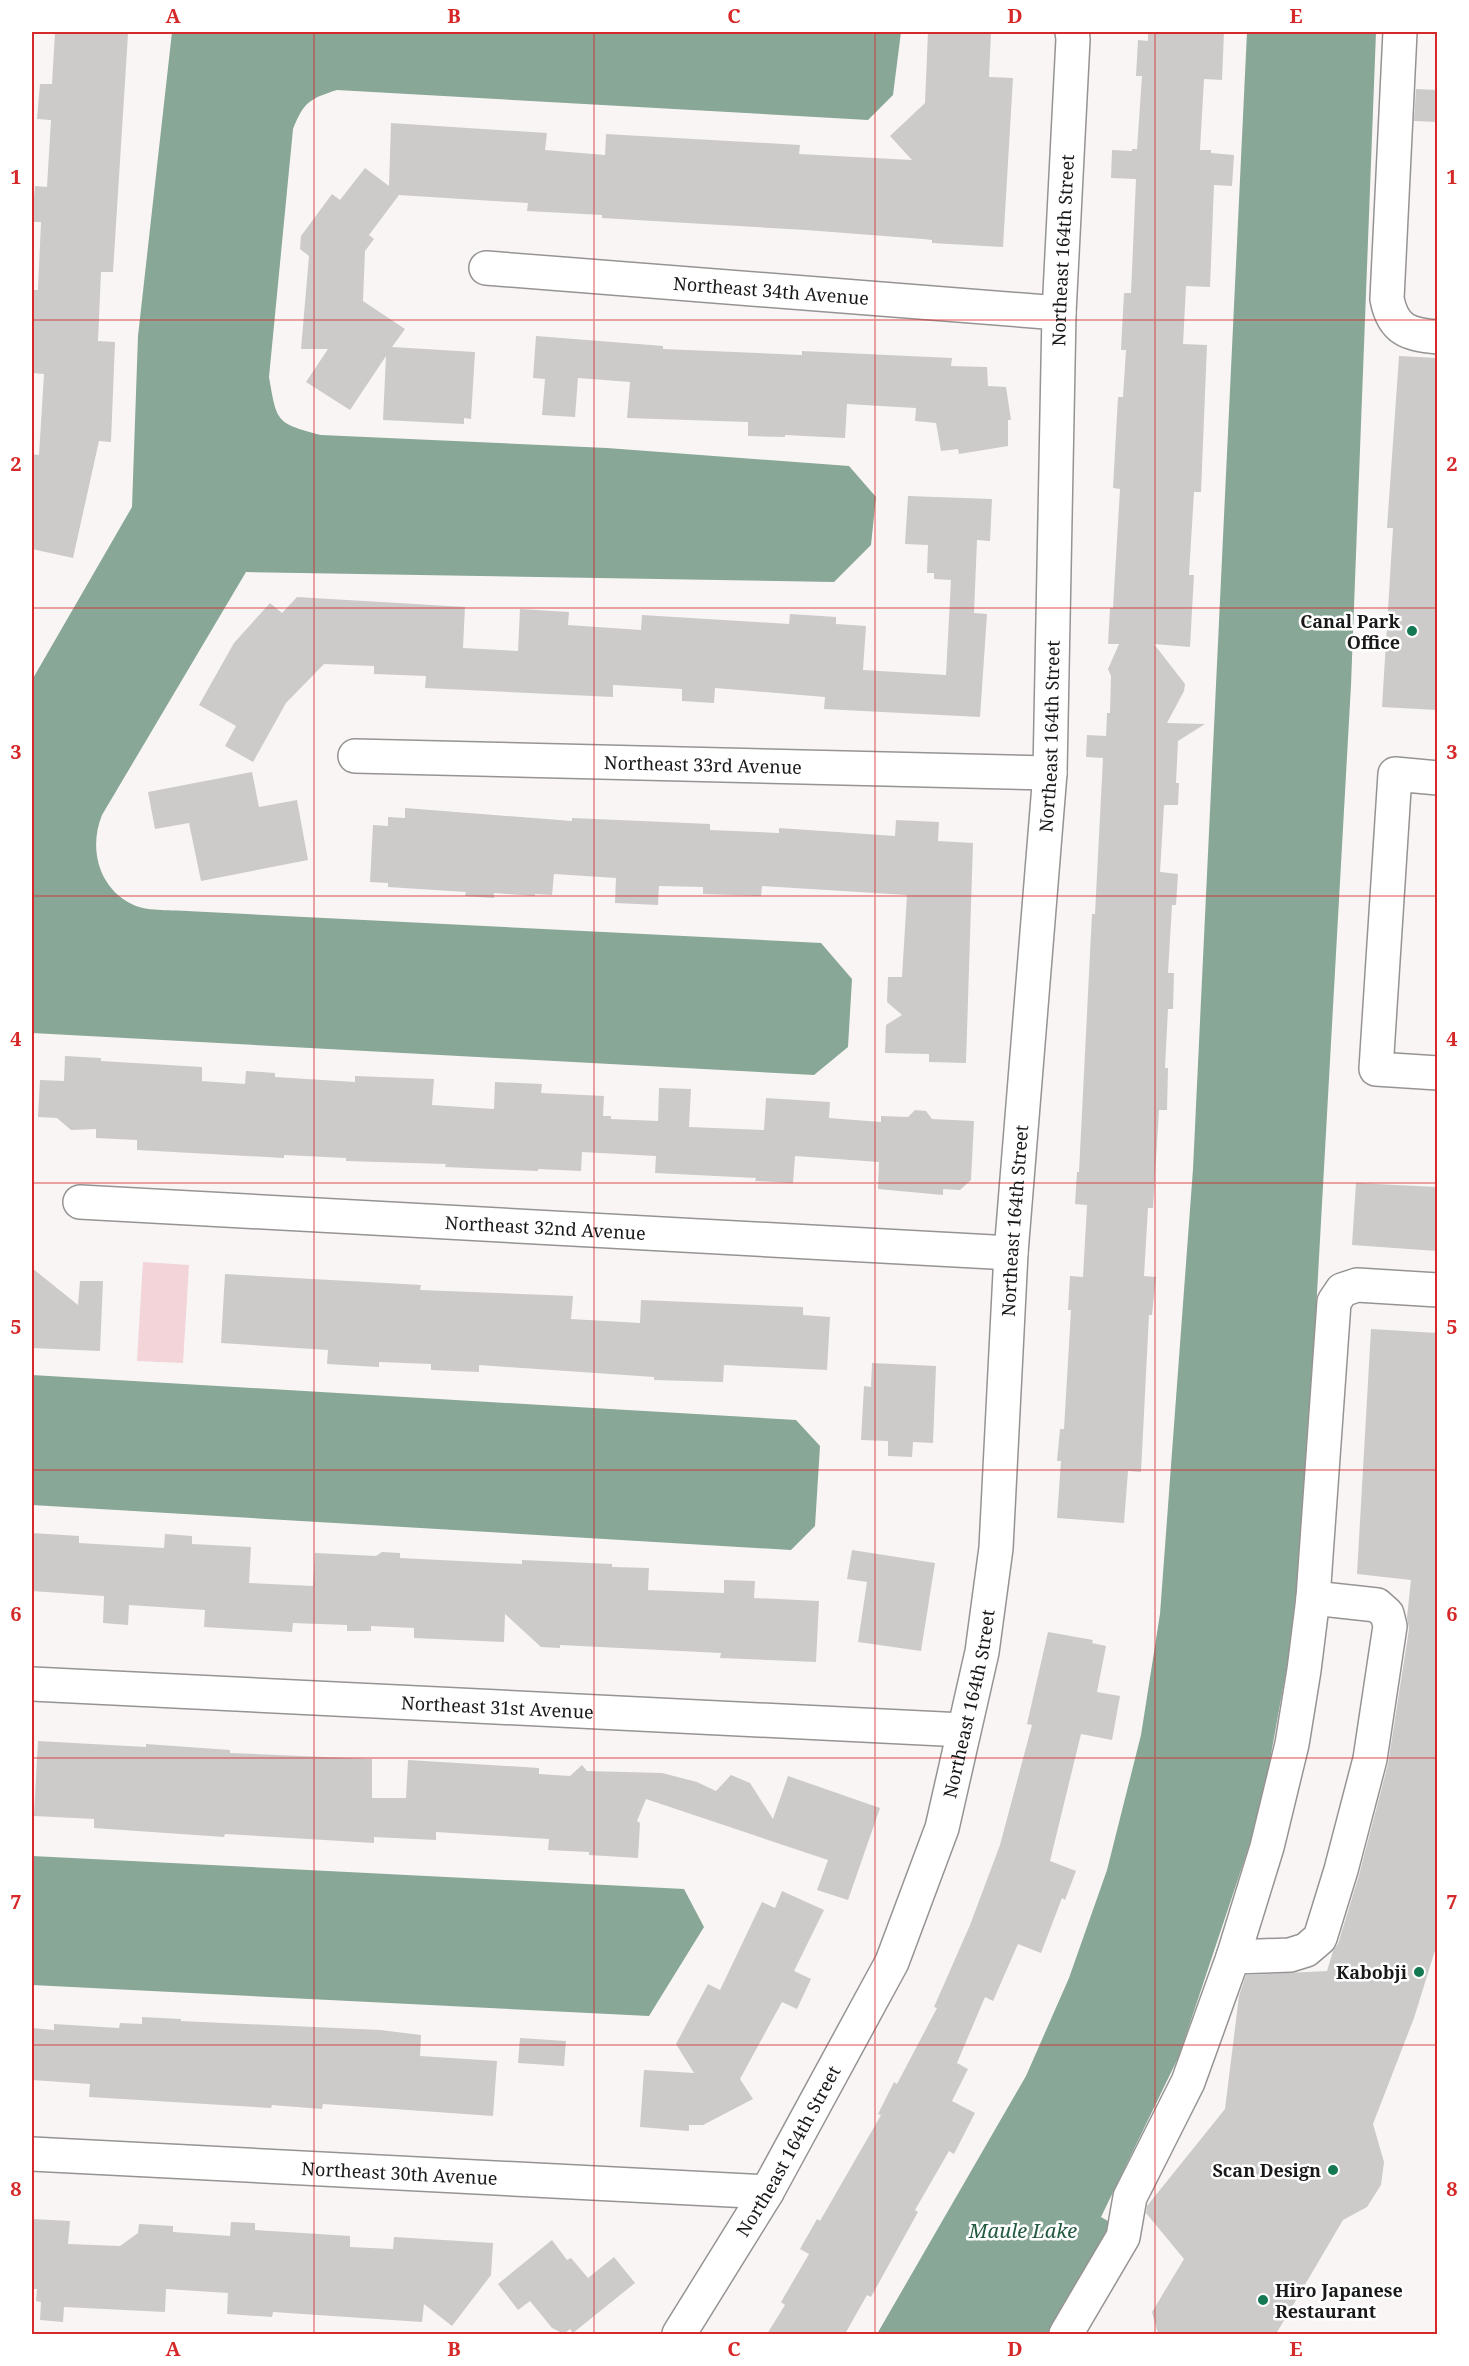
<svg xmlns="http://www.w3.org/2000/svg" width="1469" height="2366" viewBox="0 0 1469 2366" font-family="'Noto Serif',serif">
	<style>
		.green { fill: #f2d4d9 }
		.water { fill: #88a796 }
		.building { fill: #cdcaca }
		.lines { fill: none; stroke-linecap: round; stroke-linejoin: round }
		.minor-casing { stroke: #969393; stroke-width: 36 }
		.minor { stroke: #fff; stroke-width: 33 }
		.grid { fill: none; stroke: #d62828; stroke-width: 1.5; stroke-opacity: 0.55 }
		.poi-dot { fill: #147952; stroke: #fff; stroke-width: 2 }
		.labels { text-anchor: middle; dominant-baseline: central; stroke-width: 5; stroke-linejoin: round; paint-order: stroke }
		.street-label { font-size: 18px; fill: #1a1919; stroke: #fff }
		.poi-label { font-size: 18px; font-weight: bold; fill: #1a1919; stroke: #fff; text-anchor: end }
		.water-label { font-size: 20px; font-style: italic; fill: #235a40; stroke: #fff }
		.neatline { fill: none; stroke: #d62828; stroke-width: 2 }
		.grid-label { font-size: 20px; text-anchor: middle; font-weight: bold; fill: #d62828 }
	</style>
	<rect width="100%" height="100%" fill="#f9f5f5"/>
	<path class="green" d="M143,1262l46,3 -6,98 -46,-2z"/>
	<path class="water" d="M172,32h729l-8,63 -25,25 -531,-30c-28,9 -33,12 -44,39l-24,248c8,46 7,46 52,58l286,13 242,18 27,31 -5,48 -37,37 -588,-10 -144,243c-14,34 -3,76 34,91 12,5 38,4 51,5l634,32 31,36 -4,68 -34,28 -782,-42v-353l100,-173 6,-171z
		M1247,32h129l-25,653 -47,841 -16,134 -27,150 -82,246 -78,161 12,7 -65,110h-171l149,-258 43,-98 38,-108 34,-135 19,-121 33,-445z
		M32,1375l764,45 24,26 -5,80 -24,24 -759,-45z
		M32,1856l652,33 20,38 -55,89 -617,-31z"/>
	<path class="building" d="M55,32l73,2 -15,238h-12l-3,69 17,1 -4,100 -12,-1 -26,117 -41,-9v-95l7,1 5,-81 -12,-1v-83h6l3,-68h-9l3,-36 12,1 4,-67 -14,-1 3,-35h12z
		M928,32h63l-2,45 24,1 -10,169 -71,-4v-3l-9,-1 -117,-9 -204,-12v-3l-75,-4 1,-8 -129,-8 -30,40 5,4 -9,12 -2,50 42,28 -13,18 83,5 -4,67 -7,-1v6l-81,-4 3,-64 -36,54 -44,-28 22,-33h-27l8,-93 -9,-7 1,-13 31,-42 8,6 25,-32 24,18 2,-63 156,10 -2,17 60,5 1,-21 194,11 -1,9 113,6 -22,-24 35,-33z
		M1148,32h76l-2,48 -18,-1 -4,71h11v3l23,2 -2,31 -18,-1 -4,102 -24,-1 -3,58 24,1 -6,147h-7l-5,83h5l-4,72 -36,-3 31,40 -1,7 -17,32 38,1 -27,17 -2,42h3l-1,22h-14l-4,67 18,2 -2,31h-4l-4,68h6l-1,36h-5l-3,59h3l-1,42h-8l-6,98h-5l-4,68 12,1 -4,38h-3l-8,157 -13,-1 -4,52 -67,-5 4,-57h-4l3,-32h4l7,-119h-3l2,-34 13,1 4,-72 -12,-1 2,-32h2l13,-258h3l8,-156 -17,-1 1,-22 19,1 1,-23h3l1,-37 -3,-7 11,-25h-11l2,-36h3l7,-119 -7,-1 5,-91h5l3,-47h-5l3,-57h7l5,-114 -25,-1 1,-28 20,1v-2h5l5,-73h-6l2,-36 10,1z
		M1416,89l21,1v32l-23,-1z
		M536,336l127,10v3l139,6v-4l150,7 -1,8 36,1 1,19 18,1 5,33h-3v26l-49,8 -1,-5 -17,2 -5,-28 -21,-2 1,-13 -69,-4 -2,34 -60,-3v2l-37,-1v-14l-121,-4 3,-36 -52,-4 -3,39 -33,-2 3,-36 -12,-1z
		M1399,356l38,2v352l-55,-3 11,-179h-6z
		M908,496l84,3 -2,42 -13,-1 -3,73 13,1 -7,103 -156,-8 1,-12 -110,-9 -1,15 -32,-2v-12l-69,-4v12l-188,-9 1,-12 -52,-2v-8l-50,-2 -38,39 -33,59 -28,-16 11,-20 -37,-21 35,-62 36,-40 12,10 15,-16 168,10 -2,41 55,3 2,-42 49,3 -1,13 73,5 1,-15 147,9 1,-10 46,3v7l30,2 -3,44 83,5 5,-95 -17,-1v-6h-7l1,-28 -23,-1z
		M252,772l7,35 38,-7 11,60 -107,21 -12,-58 -34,6 -7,-37z
		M405,808l167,13v-3l138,6v6l69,3v-5l116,8 1,-16 43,2 -1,19 35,2 -7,220 -37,-1v-8l-44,-1 1,-28 16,-10 -15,-13 1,-25h14l5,-82 -145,-9 -1,10 -58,-2v-7l-44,-1 -1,19 -43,-2 1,-25 -62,-4 -2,21 -17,-1v2l-41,-3v5l-29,-2 1,-4 -78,-5v-4l-18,-1 3,-57 15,1v-9l17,1z
		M65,1056l36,2v3l101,6v14l43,3 1,-13 29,2v4l80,5v-6l79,3 -2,26 62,4 1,-27 47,2 -1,9 63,3 -1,20h8v3l47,2 1,-33 32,1 -2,38 75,3 2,-32 64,4 -1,16 52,4v-6l27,1 7,-7 11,1 6,8 42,2 -3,59 -11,10 -17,-1v6l-65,-6 1,-27 -84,-6 -2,27 -38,-2 1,-3 -101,-5 1,-17 -74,-4 -1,19 -43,-2v2l-93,-4 1,-3 -100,-3v-3l-62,-3v3l-147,-8v-10l-41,-2v-9l-25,1 -14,-12 -19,-1 2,-37 24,1z
		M1356,1183l81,4v64l-85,-6z
		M32,1268l46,37 2,-24h23l-3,70 -68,-3z
		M225,1274l196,11 -1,5 153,6 -2,23 69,4 1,-23 162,7v8l27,2 -3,53 -103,-5 -1,17 -69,-2v-3l-175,-12v7l-48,-2v-6l-52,-2v5l-52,-3 1,-14 -107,-7z
		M1371,1329l66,4v611l-23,74 -41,106 11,38 -3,23 -14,22 -24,13 -67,114h-118l-6,-22 32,-53 -38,-46 1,-7 78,-97 14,-113 7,-21 81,-4 6,-20 5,-7 21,-69 29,-111 21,-135 -2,-12 4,-37 -54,-6z
		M872,1363l64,3 -3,77 -20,-1 -1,15 -24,-1v-15l-27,-1 3,-54 7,1z
		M32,1533l47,3v7l85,5 1,-14 27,2v8l59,3 -2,36 64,3 2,-33 61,3 6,-4 18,1v5l122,6v-4l90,4v3l37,1 -1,22 76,3v-13l31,1 -1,17 65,3 -3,61 -96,-4 1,-5 -161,-8v3l-19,-1 -36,-33 -1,28 -90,-4v-10l-43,-2v5h-24v-6l-54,-2 -1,9 -88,-5 1,-17 -76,-5 -1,20 -25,-2 1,-27 -72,-5z
		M852,1550l83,13 -14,88 -63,-9 9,-60 -20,-3z
		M1048,1632l45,8 -1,3 14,3 -9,46 23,4 -8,44 -31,-6 -31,127 26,10 -11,29 -3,-2 -21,55 -23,-9 -25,57 -8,-4 -28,66 11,6 -16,32 23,12 -21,41 -5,-3 -34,59 3,2 -47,85 -4,-2 -22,39h-78l18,-29 -4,-3 28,-48 -9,-5 17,-30 3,2 61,-106 -3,-1 16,-32 3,2 40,-76 -3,-1 36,-82 30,-80 32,-120 -5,-1z
		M38,1741l108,6v-3l84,6v3l142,6v39h34l2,-38 131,8v6l31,2 12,-11 5,6 75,2 35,9 19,9 15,-16 19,8 23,36 15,-43 92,32 -32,92 -31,-10 11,-30 -182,-61 -9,22 3,2 -2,35 -49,-3v-3l-41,-2 1,-11 -113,-7v8l-62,-3v6l-149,-9 -1,3 -130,-9v-9l-60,-3z
		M782,1891l42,19 -30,61 17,8 -14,30 -15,-7 -42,77 13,20 -50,26h-14v6l-49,-4 4,-57 50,3 -18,-29 32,-60 12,6 42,-88 13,6z
		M142,2017l39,2v2l199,9 41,5 -1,21 77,5 -4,55 -170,-12 -1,5 -50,-4 -1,3 -182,-11 1,-13 -58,-4v-52l22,2v-6l65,4 1,-5 22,1z
		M520,2038l46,3 -2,25 -46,-3z
		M32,2219l38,2 -2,23 52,2 18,-13 1,-9 34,2v6l57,4 1,-14 24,1v7l95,6v11l43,2 1,-12 99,6 -2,32 -39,51 -28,-22 -2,18 -149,-10 -1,5 -45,-3 1,-21 -62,-4 -1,23 -101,-5 -1,15 -23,-2 1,-18 -5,-1 1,-12h-5z
		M552,2240l15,20 4,-2 17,20 26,-21 21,26 -62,50 -3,-4 -6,5 -12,-6 -22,-27 -12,9 -20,-26z"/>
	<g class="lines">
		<g class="minor-casing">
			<g id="minor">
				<path d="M1400,32l-13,267c6,31 22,36 51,38"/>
				<path id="s1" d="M486,268l573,45"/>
				<path id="s2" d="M355,756l695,17"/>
				<path d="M1438,778l-43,-4 -19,295 62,4"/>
				<path id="s3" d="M80,1202l931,51"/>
				<path id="s4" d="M32,1684l931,46"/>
				<path d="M1233,1957l57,-2 16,-5 14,-12 21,-68 29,-111 20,-133 -3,-12 -10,-9 -64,-7"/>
				<path id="s5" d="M32,2154l735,38"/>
				<path id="s6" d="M679,2334l88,-142 125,-230 50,-134 40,-176 14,-104 15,-295 39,-480 9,-460 14,-274 -1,-7"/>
				<path d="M1066,2334l57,-97 7,-40 58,-115 45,-125 34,-110 25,-103 12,-74 9,-72 21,-296 8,-12 15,-5 81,5"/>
			</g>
		</g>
		<use href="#minor" class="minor"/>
	</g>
	<path class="grid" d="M314,32v2302M594,32v2302M875,32v2302M1155,32v2302M32,320h1406M32,608h1406M32,896h1406M32,1183h1406M32,1470h1406M32,1758h1406M32,2045h1406"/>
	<g class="poi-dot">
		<circle cx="1412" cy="631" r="6"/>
		<circle cx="1419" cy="1972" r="6"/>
		<circle cx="1333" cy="2170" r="6"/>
		<circle cx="1263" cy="2300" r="6"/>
	</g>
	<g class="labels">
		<g class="street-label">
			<text stroke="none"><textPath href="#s6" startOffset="2157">Northeast 164th Street</textPath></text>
			<text stroke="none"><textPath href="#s1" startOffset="286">Northeast 34th Avenue</textPath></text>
			<text stroke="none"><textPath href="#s6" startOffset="1671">Northeast 164th Street</textPath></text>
			<text stroke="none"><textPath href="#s2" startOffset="348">Northeast 33rd Avenue</textPath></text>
			<text stroke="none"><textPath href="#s6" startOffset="1185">Northeast 164th Street</textPath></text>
			<text stroke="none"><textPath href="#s3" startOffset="466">Northeast 32nd Avenue</textPath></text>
			<text stroke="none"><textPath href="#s6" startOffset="699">Northeast 164th Street</textPath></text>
			<text stroke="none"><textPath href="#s4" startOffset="466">Northeast 31st Avenue</textPath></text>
			<text stroke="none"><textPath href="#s6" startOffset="213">Northeast 164th Street</textPath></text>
			<text stroke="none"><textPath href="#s5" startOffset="368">Northeast 30th Avenue</textPath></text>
		</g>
		<g class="poi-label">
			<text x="1400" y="621">Canal Park<tspan x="1400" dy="21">Office</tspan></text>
			<text x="1407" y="1972">Kabobji</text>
			<text x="1321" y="2170">Scan Design</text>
			<text x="1275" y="2290" text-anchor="start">Hiro Japanese<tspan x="1275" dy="21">Restaurant</tspan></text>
		</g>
		<g class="water-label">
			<text x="1023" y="2230">Maule Lake</text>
		</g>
	</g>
	<rect width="1469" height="2366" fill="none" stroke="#ffffff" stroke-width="66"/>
	<rect x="33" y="33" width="1403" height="2300" class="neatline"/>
	<g class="grid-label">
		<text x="173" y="23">A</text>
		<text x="454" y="23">B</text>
		<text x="734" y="23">C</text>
		<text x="1015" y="23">D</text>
		<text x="1296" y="23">E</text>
		<text x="16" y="184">1</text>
		<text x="1452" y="184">1</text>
		<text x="16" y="471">2</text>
		<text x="1452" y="471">2</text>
		<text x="16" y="759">3</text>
		<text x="1452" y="759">3</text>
		<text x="16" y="1046">4</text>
		<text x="1452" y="1046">4</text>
		<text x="16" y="1334">5</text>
		<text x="1452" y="1334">5</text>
		<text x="16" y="1621">6</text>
		<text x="1452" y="1621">6</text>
		<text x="16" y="1909">7</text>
		<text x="1452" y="1909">7</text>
		<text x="16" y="2196">8</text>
		<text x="1452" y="2196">8</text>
		<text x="173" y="2356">A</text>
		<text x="454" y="2356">B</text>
		<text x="734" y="2356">C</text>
		<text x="1015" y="2356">D</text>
		<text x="1296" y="2356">E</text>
	</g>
</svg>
